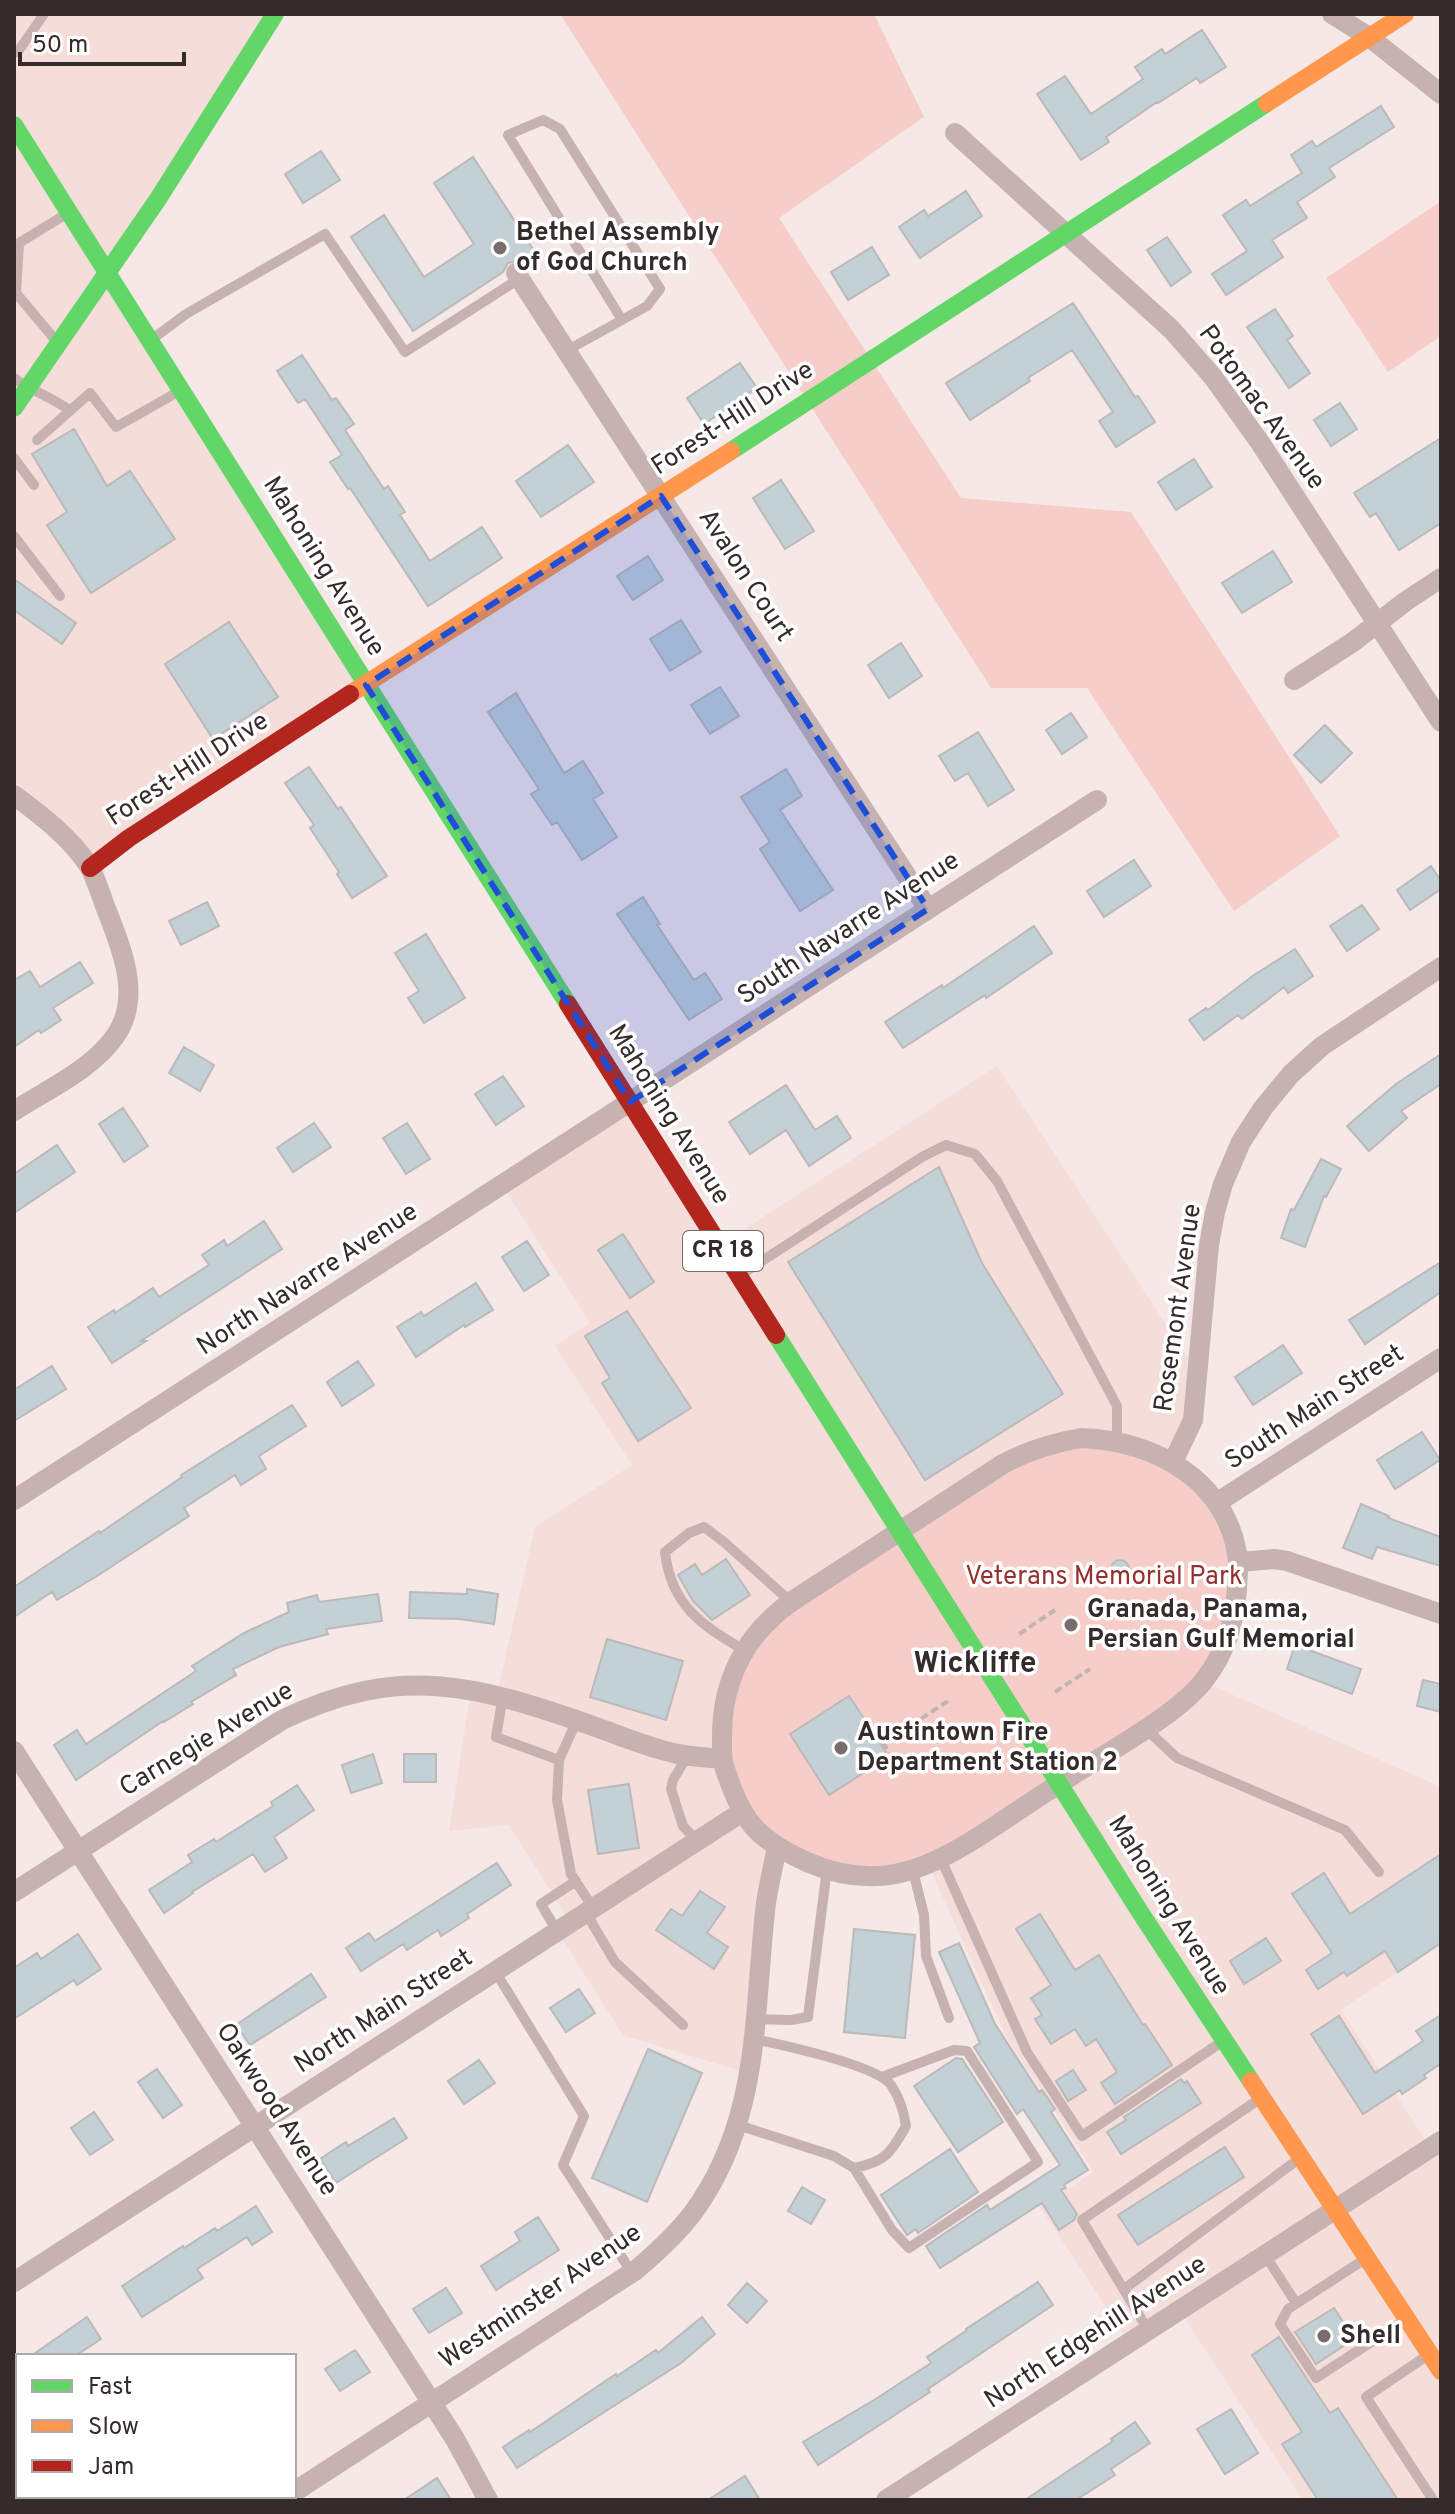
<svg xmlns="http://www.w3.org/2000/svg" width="1455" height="2514" viewBox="0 0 1455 2514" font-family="Overpass,sans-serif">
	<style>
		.built { fill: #f5ddda }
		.green { fill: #f6cdc8 }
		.building { fill: #c3d0d6; stroke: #bbb9ba; stroke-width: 2 }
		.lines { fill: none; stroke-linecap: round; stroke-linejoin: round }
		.path { stroke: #c3b4b2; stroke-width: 4; stroke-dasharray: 8 4; stroke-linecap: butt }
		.lane { stroke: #c6b2b0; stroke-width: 10 }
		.street { stroke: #c6b2b0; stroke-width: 20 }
		.fast { stroke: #63d668; stroke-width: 18 }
		.slow { stroke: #ff974d; stroke-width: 18 }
		.jam { stroke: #b3261e; stroke-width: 18 }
		.marked { fill: #1d4ed8; fill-opacity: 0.2; stroke: #1d4ed8; stroke-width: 6; stroke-dasharray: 16 10; stroke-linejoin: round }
		.poi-dot { fill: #786d6c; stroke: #fff; stroke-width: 3 }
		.labels { text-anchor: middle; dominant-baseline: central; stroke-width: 7; stroke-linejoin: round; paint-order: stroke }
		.shield { fill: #fff; stroke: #716b6a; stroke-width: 2 }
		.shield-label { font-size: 24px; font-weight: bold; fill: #342b2a }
		.poi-label { font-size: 26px; font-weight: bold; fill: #342b2a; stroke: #fff; text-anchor: start }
		.street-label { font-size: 26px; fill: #342b2a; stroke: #fff }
		.park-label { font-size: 26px; fill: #94302e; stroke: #fff }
		.quarter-label { font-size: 30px; font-weight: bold; fill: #342b2a; stroke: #fff }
	</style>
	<rect width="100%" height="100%" fill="#f5e8e6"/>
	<path class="built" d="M14,14h261l-167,259 258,412 -276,183 -76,-73z
		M997,1066l200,306 -24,90 -396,386 -27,226 -127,-39 -66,-104 13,-9 -61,-97 -60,6 22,-141 26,4 38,-167 97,-62 -77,-119 35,-23 -88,-138 128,-83 90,143z
		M1204,1682l237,105v156l-100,67 89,137 11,-6v359h-138l-123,-189 -51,31 -89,-135 54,-35 -87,-134 -79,-173z"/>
	<path class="green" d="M560,14h314l50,103 -145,101 182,280 170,14 209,324 -106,75 -147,-223h-96z
		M1441,201v135l-53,36 -62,-94z
		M1052,1443l96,8 80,71 7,84 -31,76 -230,158 -114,37 -110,-53 -28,-101 40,-97z"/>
	<path class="building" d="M1202,30l24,37 -26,16 -3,-5 -39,25 -1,-1 -51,35 3,5 -28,18 -44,-66 28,-18 26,38 52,-35 -8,-12 27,-18 3,5z
		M1381,106l13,21 -65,41 6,9 -38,25 10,16 -35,22 11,17 -57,38 -14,-21 35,-23 -24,-36 23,-15 4,6 52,-33 -11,-18 21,-14 4,6z
		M321,151l19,29 -37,23 -18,-29z
		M473,157l62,95 -15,9 -12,2 -5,9 -90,59 -62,-94 33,-22 40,62 50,-33 -40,-61z
		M966,191l16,25 -62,42 -21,-31 25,-17 4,6z
		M1167,237l24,35 -20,14 -24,-36z
		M872,247l17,28 -41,25 -17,-28z
		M1073,303l62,94 3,-1 17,26 -39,25 -17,-26 14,-9 -41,-62 -44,28 2,3 -60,39 -24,-37z
		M1275,309l18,27 -6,4 23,33 -21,15 -42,-61z
		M302,355l30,45 4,-2 18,26 -9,6 39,59 4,-3 17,26 -5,3 30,46 52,-34 20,31 -74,48 -78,-118 -2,1 -18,-27 12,-7 -37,-56 -7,4 -21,-32z
		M740,363l17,25 -53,36 -17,-26z
		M1340,403l17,26 -26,17 -17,-26z
		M74,429l33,57 23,-15 45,68 -84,54 -44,-68 20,-13 -35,-58z
		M1441,438v85l-42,27 -23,-37 -6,4 -16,-24z
		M568,445l26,37 -53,35 -25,-36z
		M1194,459l18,28 -36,23 -18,-28z
		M781,480l33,51 -29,18 -32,-51z
		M1273,551l19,31 -50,31 -20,-30z
		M648,556l15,24 -30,20 -16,-24z
		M14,579l62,44 -14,21 -48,-34z
		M681,620l20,32 -31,19 -20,-32z
		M229,622l49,75 -65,42 -48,-75z
		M901,643l21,33 -33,22 -21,-33z
		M720,687l19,29 -29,18 -19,-29z
		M516,693l48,80 19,-12 20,32 -10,6 24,38 -35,23 -25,-38 -5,3 -21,-31 8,-5 -51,-77z
		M1071,713l16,24 -25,17 -16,-24z
		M1325,725l27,28 -31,30 -27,-28z
		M978,732l36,58 -26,16 -20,-33 -13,8 -16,-25z
		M309,767l29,42 3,-2 46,69 -35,22 -15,-24 2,-2 -29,-44 4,-3 -29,-42z
		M786,769l16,27 -22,14 53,80 -33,21 -40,-62 10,-7 -29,-45z
		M1134,860l17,26 -47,31 -17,-26z
		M1431,866l10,15v8l-31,21 -13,-20z
		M643,897l17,27 -3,1 37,55 11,-7 17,26 -33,21 -72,-106z
		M207,902l12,24 -38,19 -12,-24z
		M1362,905l17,24 -32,22 -17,-25z
		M1034,926l18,27 -66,45 -1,-3 -82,53 -18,-26 57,-37 1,3z
		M426,934l39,64 -41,25 -16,-25 11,-7 -24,-38z
		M1295,949l18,27 -25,17 -4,-6 -42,32 -4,-4 -34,25 -15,-20 17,-12 2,2 46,-35z
		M80,962l13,21 -40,25 8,12 -20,13 -2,-3 -25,17v-67l16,-9 10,16z
		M184,1047l30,18 -14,26 -31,-18z
		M1441,1054v30l-40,27 6,7 -38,33 -22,-25 49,-42z
		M503,1076l21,30 -28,19 -21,-31z
		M786,1085l29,45 22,-14 14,22 -42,28 -23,-36 -36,24 -21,-32z
		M123,1108l25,38 -24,16 -25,-38z
		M314,1123l17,24 -38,25 -16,-24z
		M407,1123l23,36 -24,15 -23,-36z
		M57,1145l18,27 -61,41v-39z
		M1321,1159l20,10 -15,28 -2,-1 -19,51 -24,-9 10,-29 3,1z
		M939,1167l43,96 81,131 -138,86 -137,-218z
		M264,1221l18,28 -141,92h5l-34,22 -24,-36 26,-17 1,3 38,-25 6,9 50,-32 -7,-10 22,-15 3,6z
		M623,1234l31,48 -24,16 -32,-48z
		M527,1241l22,34 -25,16 -22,-34z
		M1441,1262v30l-76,52 -16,-24z
		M476,1283l17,27 -28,17 -1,-2 -48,32 -19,-30 24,-15 3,4z
		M627,1311l64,97 -53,33 -36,-58 8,-5 -25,-42z
		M1283,1345l19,28 -49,32 -18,-28z
		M358,1361l16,24 -32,21 -15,-24z
		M52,1366l14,23 -52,32v-31z
		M292,1405l14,21 -47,30 7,13 -25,16 -6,-10 -51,33 5,8 -92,60 -40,24 -5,-8 -38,25v-30l85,-56 1,2 82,-56 -1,-2z
		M1422,1432l18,28 -45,29 -18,-29z
		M1361,1504l28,12 -1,2 53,19v29l-64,-19 -5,12 -29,-11z
		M726,1559l24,36 -38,25 -19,-19 -15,-26 17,-11 7,11z
		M1111 1569a9 9 0 1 1 18 0a9 9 0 1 1-18 0Z
		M467,1589l31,5 -4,30 -34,-5 -51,-1 1,-26 57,2z
		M378,1594l4,27 -56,8 2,5 -49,13 -46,22 3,6 -45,27 2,2 -29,18 -1,-1 -87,59 -22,-35 23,-15 9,14 110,-73 -4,-5 52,-33 45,-21 -2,-9 30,-8 2,7z
		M607,1639l76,22 -17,59 -76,-23z
		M1295,1645l66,24 -9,25 -65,-25z
		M1423,1680l18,4v28l-24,-6z
		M849,1696l37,56 -13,8 3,5 -47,30 -39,-61z
		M373,1754l9,29 -31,10 -9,-28z
		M404,1754h32v28h-32z
		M629,1784l10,64 -41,6 -10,-64z
		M297,1785l17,25 -40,27 13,21 -22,14 -12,-18 -61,38 1,1 -29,20 -15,-23 43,-28 -4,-7 26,-16 2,3 57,-36 -2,-4z
		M1441,1854v89l-43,29 -13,-21 -38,25 -3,-4 -26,17 -12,-19 26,-17 -40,-59 32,-21 26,41z
		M497,1863l14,22 -44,29 2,4 -28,18 -3,-6 -31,20 -4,-6 -42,27 -15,-23 23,-15 6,8z
		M700,1891l25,16 -18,26 21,14 -14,22 -58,-39 15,-21 11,7z
		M1040,1914l35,56 24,-15 44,70 2,-1 27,41 -57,39 -14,-21 16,-11 -21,-33 -10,7 -11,-17 -24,15 -16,-25 7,-4 -11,-17 20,-13 -35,-56z
		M854,1929l61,6 -10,103 -61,-6z
		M78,1934l23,35 -24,16 -3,-5 -60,39v-51l23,-15 4,6z
		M1266,1938l15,23 -37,23 -14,-23z
		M959,1943l36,81 44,68 3,-2 13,19 -4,3 37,58 -24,15 2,3 -5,2 16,24 -3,6 -15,10 -17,-27 -102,65 -14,-22 61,-41 3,5 70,-45 -37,-56 -6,5 -43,-67 6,-4 -41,-91z
		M311,1974l15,23 -76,48 -14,-20z
		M579,1989l16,24 -29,19 -16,-24z
		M1441,2015v54l-2,-4 -15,10 2,3 -24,16 -2,-4 -37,24 -52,-80 28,-18 36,57 48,-32 -7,-10z
		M648,2049l54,24 -55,129 -55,-24z
		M956,2058l6,1 41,63 -45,30 -44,-66z
		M479,2060l16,23 -31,21 -16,-23z
		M157,2069l25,36 -19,13 -25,-36z
		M1073,2070l13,20 -18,11 -12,-20z
		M1181,2079l3,4 3,-2 14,22 -80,51 -14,-22 19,-12 -2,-3z
		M94,2112l19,28 -23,15 -19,-27z
		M394,2118l13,20 -71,45 -16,-24 26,-17 2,4z
		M1225,2147l19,30 -106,68 -20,-30z
		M950,2149l28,43 -60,41 -2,-4 -9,6 -26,-40z
		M802,2187l23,13 -14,24 -23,-13z
		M256,2206l16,26 -20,13 -5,-8 -50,32 6,9 -61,39 -20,-31 61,-40 1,2 31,-20 2,3z
		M538,2217l21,33 -63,40 -15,-24 39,-25 -5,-9z
		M1038,2282l15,23 -125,84 2,3 -112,73 -15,-23 71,-42 57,-37 -4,-6 40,-27 -1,-1z
		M747,2283l20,18 -20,22 -19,-18z
		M446,2288l16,25 -33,20 -16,-24z
		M1334,2308l20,31 -38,25 -21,-32z
		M87,2317l14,22 -26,17h-44z
		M702,2317l13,17 -34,29 -164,105 -14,-21 26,-17 1,2 86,-58 1,2 39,-26 2,3z
		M1279,2337l51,76 8,-5 60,92h-80l-36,-56 20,-12 -50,-77z
		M355,2350l15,22 -30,19 -15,-22z
		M1231,2409l27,44 -33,21 -28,-45z
		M1135,2422l15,21 -39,26 4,6 -39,25h-51l88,-59 -2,-2z
		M745,2476l15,24h-52z
		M437,2478l14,22h-47z"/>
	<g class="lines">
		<path class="path" d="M1019,1634l36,-24
			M1055,1692l35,-23
			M881,1745l70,-46
			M876,1765l14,-10 -6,-11"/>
		<path class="lane" d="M14,53l5,-3 25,-36
			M16,293l3,-50 44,-27
			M14,295l2,-2 41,49
			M155,337l31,-23 139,-80 80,118 114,-73
			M566,351l81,-45 13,-17 -100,-160 -17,-9 -35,15 114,185
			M14,378c17,13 38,19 55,32
			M37,440l53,-47 26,34 60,-34
			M14,458l20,27
			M14,536l46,60
			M742,1274l180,-117 24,-12 29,9 22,27 120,225v37
			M744,1650c-43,-25 -73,-45 -79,-98l24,-19 15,-6 20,15 67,60
			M503,1696l-7,41 63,23 18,-40
			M1145,1728l32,30 168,72 34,42
			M688,1755l-15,25 -2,9 12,37 14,15
			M559,1760l-2,40 14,74 22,34
			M941,1859l86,193 55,84 138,-93
			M913,1871l11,44 2,41 23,62
			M586,1913l29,49 68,63
			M557,1931l-16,-27 35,-23
			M495,1971l89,145 -21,49 69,108
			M756,2019l35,1 17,-3 19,-148
			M738,2125l96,31 20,12c31,-6 37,-15 52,-42 -2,-14 -6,-28 -15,-41 -15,-20 -109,-40 -137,-46
			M854,2168l38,62 17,18 129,-86 -71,-111 -13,-1 -72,27
			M1265,2255l31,48
			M1362,2261l-74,48 -8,15 36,54 86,-56
			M1124,2289l172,-128
			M1148,2330l-66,-110 176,-120
			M1425,2357l-59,40 67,103"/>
		<path class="street" d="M1332,14l37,23 72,57
			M955,133l217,197 41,47 48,67 180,278
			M516,273l412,636
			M1294,680l59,-38 53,-41 35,-23
			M14,795c28,21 56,42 75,71 7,12 11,27 16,40 15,39 38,89 11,129 -23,34 -68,54 -102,76
			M1081,1438c74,3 147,42 157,122 1,9 -1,20 -1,30 -3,33 -11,62 -32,89 -26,35 -94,71 -132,96 -27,17 -54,35 -81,53 -61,40 -112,66 -185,34 -53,-24 -65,-42 -83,-96 -3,-10 -2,-20 -2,-30 0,-56 24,-102 69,-134l212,-138c26,-14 49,-21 78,-26z
			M1173,1462l20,-42 16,-175 6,-33 8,-28 18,-42 22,-34 28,-34 31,-28 119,-79
			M14,1500l1083,-700
			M1218,1502l223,-144
			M1239,1562l35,-3 13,2 154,53
			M14,1751l441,688 33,61
			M14,1892l268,-172c118,-57 194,-35 311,6 26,9 54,21 81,27 15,4 32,4 48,6
			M14,2282l728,-470
			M294,2492l342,-222c20,-17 40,-35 56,-56 70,-94 61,-202 74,-311 3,-19 7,-37 11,-55
			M886,2500l555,-359"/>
		<path class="fast" d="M14,125l554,879
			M14,408l144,-209 117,-185
			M731,451l536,-348
			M776,1335l364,577 111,169"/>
		<path class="slow" d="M1267,103l138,-89
			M350,694l381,-243
			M1251,2081l190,290"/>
		<path class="jam" d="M90,868l39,-30 221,-144
			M568,1004l208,331"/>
	</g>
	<path class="marked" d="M661,496l267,413 -298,193 -264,-417z"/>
	<g class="poi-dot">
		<circle cx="500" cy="248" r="8"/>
		<circle cx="1071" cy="1625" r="8"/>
		<circle cx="841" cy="1748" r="8"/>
		<circle cx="1324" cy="2336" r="8"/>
	</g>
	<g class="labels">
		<rect class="shield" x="683" y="1231" width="80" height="40" rx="6"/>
		<g class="shield-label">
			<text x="723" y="1251">CR 18</text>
		</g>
		<g class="poi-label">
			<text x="516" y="233">Bethel Assembly<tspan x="516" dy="30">of God Church</tspan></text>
			<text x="1087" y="1610">Granada, Panama,<tspan x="1087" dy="30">Persian Gulf Memorial</tspan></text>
			<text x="857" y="1733">Austintown Fire<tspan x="857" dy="30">Department Station 2</tspan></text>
			<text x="1340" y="2336">Shell</text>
		</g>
		<g class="street-label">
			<text transform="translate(1261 408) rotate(54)">Potomac Avenue</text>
			<text transform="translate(733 419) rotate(-33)">Forest-Hill Drive</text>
			<text transform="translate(323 567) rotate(58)">Mahoning Avenue</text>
			<text transform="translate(745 576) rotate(57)">Avalon Court</text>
			<text transform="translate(188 770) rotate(-33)">Forest-Hill Drive</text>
			<text transform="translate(849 929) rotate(-33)">South Navarre Avenue</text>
			<text transform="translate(668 1115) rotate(58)">Mahoning Avenue</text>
			<text transform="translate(308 1280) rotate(-33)">North Navarre Avenue</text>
			<text transform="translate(1179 1308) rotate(-82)">Rosemont Avenue</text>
			<text transform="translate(1315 1408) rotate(-33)">South Main Street</text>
			<text transform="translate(207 1740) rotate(-31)">Carnegie Avenue</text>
			<text transform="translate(1168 1906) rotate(58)">Mahoning Avenue</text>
			<text transform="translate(384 2012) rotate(-33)">North Main Street</text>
			<text transform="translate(276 2110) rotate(57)">Oakwood Avenue</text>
			<text transform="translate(541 2297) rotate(-34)">Westminster Avenue</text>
			<text transform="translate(1096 2333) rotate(-33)">North Edgehill Avenue</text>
		</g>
		<g class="park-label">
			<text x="1104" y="1577">Veterans Memorial Park</text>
		</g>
		<g class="quarter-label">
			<text x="975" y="1664">Wickliffe</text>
		</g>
	</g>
	<rect width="1455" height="2514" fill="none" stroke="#342b2a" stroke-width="32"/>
	<rect x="16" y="2354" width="280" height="144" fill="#ffffff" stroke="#aeaaaa" stroke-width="2"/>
	<rect x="32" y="2380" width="40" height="12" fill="#63d668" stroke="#aeaaaa" stroke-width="2"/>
	<text x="88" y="2394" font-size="24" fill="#342b2a">Fast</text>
	<rect x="32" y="2420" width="40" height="12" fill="#ff974d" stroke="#aeaaaa" stroke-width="2"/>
	<text x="88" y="2434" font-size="24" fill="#342b2a">Slow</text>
	<rect x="32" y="2460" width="40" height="12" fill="#b3261e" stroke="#aeaaaa" stroke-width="2"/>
	<text x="88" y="2474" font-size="24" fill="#342b2a">Jam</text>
	<path d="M20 52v12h164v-12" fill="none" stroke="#342b2a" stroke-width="4"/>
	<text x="32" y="52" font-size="24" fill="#342b2a" stroke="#ffffff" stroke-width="6" paint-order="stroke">50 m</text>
</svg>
